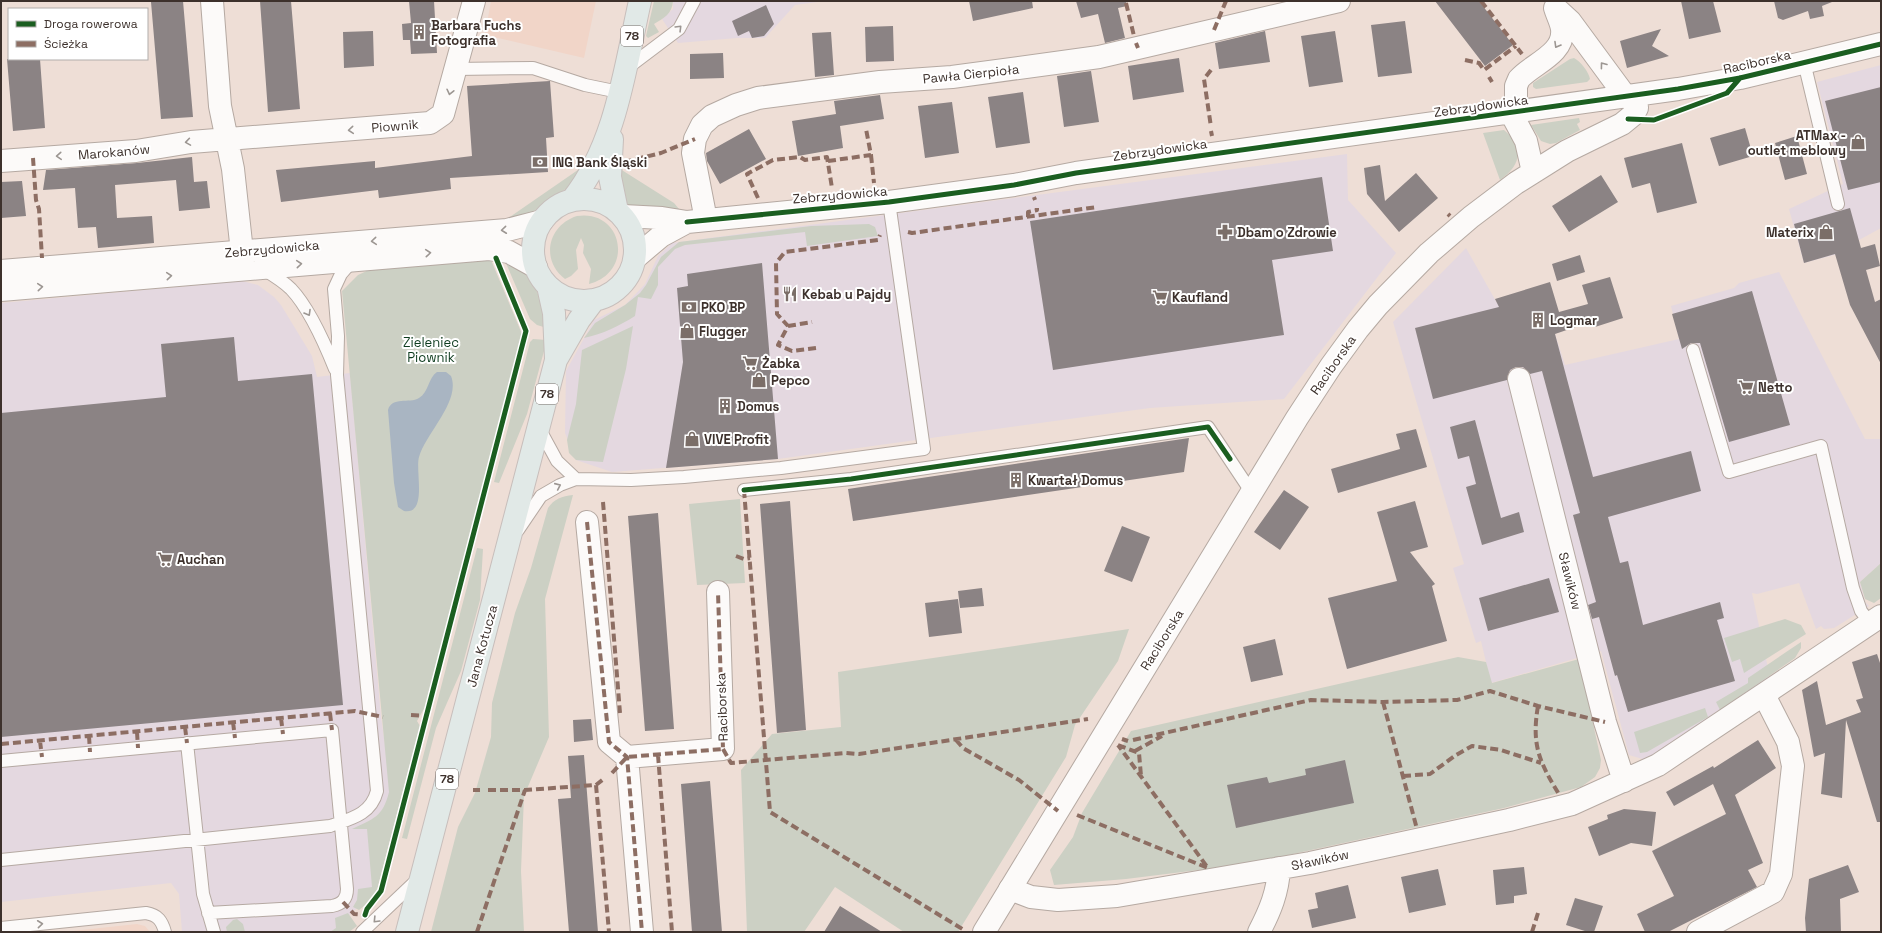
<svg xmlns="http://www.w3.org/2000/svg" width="1882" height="933" viewBox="0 0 1882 933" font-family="'Space Grotesk',sans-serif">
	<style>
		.commercial { fill: #e4d8e0 }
		.built { fill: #f1d5c8 }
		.green { fill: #ccd0c4 }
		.water { fill: #a9b5c2 }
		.building { fill: #8b8384 }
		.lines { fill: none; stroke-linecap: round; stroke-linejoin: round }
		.service-casing { stroke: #b5a9a2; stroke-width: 14 }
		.minor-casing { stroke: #b5a9a2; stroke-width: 24 }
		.tertiary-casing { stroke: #b5a9a2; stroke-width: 24 }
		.primary-casing { stroke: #c7bebb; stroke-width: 24 }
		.service { stroke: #fcfaf9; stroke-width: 12 }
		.minor { stroke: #fcfaf9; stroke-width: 22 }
		.tertiary { stroke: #fcfaf9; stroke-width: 22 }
		.primary { stroke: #e1e9e7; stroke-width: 22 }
		.quiet { stroke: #8d6e63; stroke-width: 4; stroke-dasharray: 8 4; stroke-linecap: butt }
		.cycleway-casing { stroke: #fff; stroke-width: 8 }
		.cycleway { stroke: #1b5e20; stroke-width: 5 }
		.oneway { stroke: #9c9692 }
		.labels { text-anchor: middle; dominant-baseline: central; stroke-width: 4; stroke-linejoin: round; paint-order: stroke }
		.shield { fill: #fff; stroke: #776f6b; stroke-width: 1 }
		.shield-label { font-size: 12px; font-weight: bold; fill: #3d312c }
		.poi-label { font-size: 13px; font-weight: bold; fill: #3d312c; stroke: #fff; text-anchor: start }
		.street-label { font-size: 13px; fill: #3d312c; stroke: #fff }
		.park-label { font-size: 13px; fill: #0d3b1e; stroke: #fff }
	</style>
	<rect width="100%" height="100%" fill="#eeded6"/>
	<path class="commercial" d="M673,1h152l-30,4 -30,33h-28l-59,5 -16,-24 11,-10z
		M1881,65v163l-22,12 1,8 -56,15 -15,-54 54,-25 -26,-102z
		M1347,154l1,46 48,53 -112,146 -134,9 -372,51 -166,13 -36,-12 -11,-27 1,-62 28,-51 31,-15 20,-21 13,-28 14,-13z
		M1466,248l31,55 58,31 10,31 114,-26 -8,-33 63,-18 5,-5 40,-11 86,167h16v124l-21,19 5,20 4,4 -35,22 -10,1 -3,-3 -5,3 -17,-46 -42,11 -5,-1 20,94 -126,73 -17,-5 -28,-104 -110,32 -10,-42 -5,2 -23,-75 11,-4 -71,-242z
		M242,281l16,4 16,12 7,8 31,51 5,21 33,-4 31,344 11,75 -19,95 -17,22 -17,15v8h-157l-3,-38 -8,-11 -170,19v-599z"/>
	<path class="built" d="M491,1h105l-12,57 -99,-23z
		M137,924l8,2 5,6h-87z"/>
	<path class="green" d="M654,1h19c-1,13 -9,17 -19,23l5,8 -11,6 -2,-2z
		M1574,58c6,3 15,14 16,21l-3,3 -51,7 -3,-2v-4l37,-24z
		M1579,118l1,4 -3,2 3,6 -24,13 -6,1 -9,-3 -10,-16z
		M1504,130c22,18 16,36 -4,50l-17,-47z
		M588,163l-17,23 -24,14 -14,12 -32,11z
		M617,167l57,36 5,6 -21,2 -30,-6 -3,-4z
		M577,216c46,-7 58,56 12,68l2,-15 -8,-16 1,-8 -3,-7 -5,12 2,19 -7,7 -6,3c-25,-19 -17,-54 12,-63z
		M869,224l6,3 3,9 -71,10 -2,-14 -120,13 -10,4 -17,18v18l-7,14 -13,-2 -3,19c-16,10 -32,18 -51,22l11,-15 30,-18 15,-12 6,-8 15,-28 18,-15 132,-16z
		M491,260l31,74 -97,373 -8,14 3,5 -43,164 -8,12 -10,8 -6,-3 4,-7 1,-11 14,-2 -5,-58h-15c21,-10 31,-12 37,-37l-47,-501 16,-16 13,-6z
		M505,261c6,4 15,7 19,11 15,16 19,35 23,56l-10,-3 -7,-6z
		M633,326l-7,43 -23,93 -27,-2 -7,-7 -2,-13 9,-36 6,-54z
		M533,339l14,1 -20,74 -28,69 -5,-1 36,-140z
		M573,495l-28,104 4,138 -25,59 -3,75 3,61h-93l27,-105 17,-34 16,-56 1,-34 23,-90 16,-45 17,-60c6,-9 14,-12 25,-13z
		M740,499l5,84 -48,2 -8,-81z
		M477,548l6,1 -3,51 -19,71 -25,57 -29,111 -5,-1z
		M1881,563v35l-7,5 -9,-4 -5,-17z
		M1785,619l16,6 5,9 -62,39 -4,-14 -8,3 -8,-24z
		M1129,629l-11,32 -43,64 -9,32 -108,175h-54l-69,-45 -31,45h-57l-6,-162 31,-36 69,-7 -3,-55z
		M1801,642v6l-6,10 -75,52 -4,-8 32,-19v-5z
		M1458,657l28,5 6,21 87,-24 22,101 -1,8 -5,9 -14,10 -77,21 -257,56 -121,15 -72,6 -4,-15 23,-33 9,-24 49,-82z
		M1705,708l3,9 -61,35 -7,1 -6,-21z
		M348,913l9,13 -8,6h-19l6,-4 -1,-10z
		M237,919l6,5 2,8h-18l-1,-5 7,-7z"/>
	<path class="water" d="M437,372h9l5,4c10,25 -25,57 -32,81 -4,14 9,58 -15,54l-6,-4 -4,-24 -6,-73c4,-14 21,-6 31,-12 10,-6 9,-20 18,-26z"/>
	<path class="building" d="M183,1l10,116 -32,2 -10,-117z
		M260,1h31l9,108 -32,3z
		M409,1h25l3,52 -26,1 -1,-14h-7l-1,-16 9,-1z
		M969,1h63l1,7 -60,13z
		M1076,1h50l1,5 -9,2 7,30 -20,5 -7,-29 -17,4z
		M1435,1h44l34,44 -28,21z
		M1681,1h32l8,31 -32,7z
		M1774,1h58v1l-10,4 2,10 -14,3 -2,-8 -25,9 -5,-2z
		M766,5l8,19 -10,12 -12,2 -3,-7 -11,5 -6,-15z
		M1405,21l7,52 -34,4 -7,-52z
		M893,26l1,35 -28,1 -1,-35z
		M1661,29l-9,17 17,10 -42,12 -7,-27z
		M373,31l1,35 -30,2 -1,-36z
		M1265,31l5,31 -51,7 -4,-26z
		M1335,31l8,51 -34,5 -8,-51z
		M831,32l3,43 -19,2 -3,-44z
		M723,53l1,25 -34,1v-25z
		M1179,58l5,34 -51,8 -5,-34z
		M7,59h33l5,69 -32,3z
		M1091,71l8,51 -35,5 -7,-51z
		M550,81l4,56 -8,1 2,34 -98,6 1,11 -72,9 -1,-8 -97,12 -5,-32 99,-9v7l97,-12 -5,-70z
		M1881,87v95l-33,8 -23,-89z
		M1023,92l7,51 -34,5 -8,-51z
		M880,95l4,24 -44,7 3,22 -45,8 -6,-35 44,-7 -2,-13z
		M952,102l7,51 -34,5 -7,-52z
		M1745,128l8,28 -34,10 -9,-28z
		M749,129l17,30 -46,25 -13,-23 -1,-8z
		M1797,136l10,38 -22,6 -10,-37z
		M1682,143l15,60 -40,10 -7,-30 -18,5 -8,-30z
		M192,157l2,25 13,-1 3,27 -31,3 -3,-31 -61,5 2,33 35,-2 2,27 -56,5 -2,-21 -18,1 -3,-40 -32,2 3,-20 91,-7z
		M1380,165l5,36 31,-28 22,25 -39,34 -32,-38 -3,-26z
		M1601,175l17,27 -49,30 -17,-26z
		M1322,177l11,74 -61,9 12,75 -231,35 -23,-149z
		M22,181l4,35 -25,2v-36z
		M1850,208l11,40 14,-4 5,22 -14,4 9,32 6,-3v65l-31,-59 -15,-51 -31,9 -10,-39z
		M1580,255l5,17 -28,9 -5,-17z
		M762,263l16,196 -112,9 17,-106 -6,-74 11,-2 -1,-12z
		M1610,277l13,41 -28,9 -2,-6 -38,13 38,143 98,-26 10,40 -93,26 12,46 8,-2 15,64 77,-23 4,16 -7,2 18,61 -107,31 -11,-37 -2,1 -16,-59 -7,2 -4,-14 8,-3 -23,-87 7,-2 -38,-142 -12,3 -7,-7h-7l-6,3 -3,10 -74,19 -18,-71 84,-21 -4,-8 55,-17 9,30 29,-8 -6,-19z
		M1752,291l38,134 -61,17 -29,-99h-9l-9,6 -10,-35z
		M234,337l4,44 74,-7 31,331 -342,32v-324l165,-16 -5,-53z
		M1475,420l26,98 18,-6 5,20 -42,13 -16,-58 10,-3 -7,-28 -11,3 -8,-32z
		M1416,429l11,38 -89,26 -7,-24 69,-20 -4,-15z
		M1189,438l-5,34 -331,49 -5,-32z
		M1284,490l25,17 -29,43 -26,-18z
		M790,501l16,229 -29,3 -17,-229z
		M1415,501l13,46 -18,5 25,32 -3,2 15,55 -100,28 -19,-71 69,-17 -20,-69z
		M658,513l16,216 -29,2 -17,-215z
		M1122,526l28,11 -18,45 -28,-11z
		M1549,578l10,34 -71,19 -9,-33z
		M982,588l2,18 -24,2 -2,-17z
		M958,599l4,34 -33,4 -4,-34z
		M1275,639l8,36 -32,7 -8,-35z
		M1877,654l4,12v156h-4l-31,-102 -4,78 -21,-4 4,-41 -11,4 -12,-67 15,-9 9,44 35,-13 -5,-12 7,-2 -11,-36z
		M591,719l2,21 -19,2 -1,-22z
		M1758,740l18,28 -41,27 28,68 -15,7 9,17 -89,45h-23l-8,-18 37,-18 -22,-45 74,-37 -13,-30 -39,22 -8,-14 47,-26 1,2z
		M584,755l14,177h-29l-11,-133 13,-1 -3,-42z
		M1345,760l9,43 -118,25 -9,-43 40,-8 2,6 37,-8 -1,-6z
		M710,781l12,151h-30l-11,-148z
		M1624,809l32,3 -4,34 -21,-3 -32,13 -11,-29 20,-8 -1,-4z
		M1848,865l11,27 -19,7 1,33h-35l-1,-14 4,-39z
		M1524,867l3,27 -13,2v7l-18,2 -3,-35z
		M1438,869l8,36 -37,8 -8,-36z
		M1348,885l8,33 -44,10 -4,-18 10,-2 -3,-15z
		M1575,898l28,8 -9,26h-6l-22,-7z
		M840,906l42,26h-58z"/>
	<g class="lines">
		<g class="service-casing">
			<path id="service" d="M1804,62l34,142
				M455,69l78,-1 52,17 34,7
				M626,69l53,-40 15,-28
				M263,269c10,6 20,12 28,20 19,20 34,55 44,80
				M1693,350l36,122 92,-26 32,142 8,23 9,12
				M539,428l18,33 19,18
				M744,490l107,-11 357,-52 44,66
				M518,530l23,-34 19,-11 16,-6 55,1 53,-3 97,-9 143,-19 -35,-247
				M187,743l16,151 11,38
				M1,761l331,-31 15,159c0,10 -5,15 -15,17l-124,7
				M1,860l329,-34c20,-7 41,-11 47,-35l-40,-416 1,-39 -4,-47 7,-15 12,-14
				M1,928l145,-15c12,2 16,8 19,19
				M362,932l57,-54"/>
		</g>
		<g class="minor-casing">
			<path id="minor" d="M212,1l8,105 13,63 9,83
				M1558,10l12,11 56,76
				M1516,112v-26l3,-7c13,-15 46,-25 43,-50 -1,-7 -5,-14 -7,-21
				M1,161l135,-10 55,-9 239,-19 13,-9 31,-113
				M706,220l-13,-67 2,-14 7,-14 10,-9 24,-11 22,-7 122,-16 72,-5 147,-20 240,-56
				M1519,379l86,343 19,59
				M587,522l22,220 18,15 15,175
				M627,757l96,-8 -5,-157
				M1010,889l21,8 27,3 59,-4 193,-33 199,-43 63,-16 86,-39 223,-149
				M1259,932c11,-21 19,-40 20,-64
				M1698,932l75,-40 8,-18 12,-108 -5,-24 -24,-47"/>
		</g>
		<g class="tertiary-casing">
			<path id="tertiary" d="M1511,113l15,28 7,31
				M623,216l39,2 25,4 202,-20 125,-17 62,-12 602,-84 62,-11 141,-34
				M635,258l26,-22 26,-14
				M1,271l506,-41 35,-9
				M1,290l488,-41 20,3 27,15
				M984,932l313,-514 34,-52 27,-37 20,-24 51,-52 42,-36 45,-34 51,-32 55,-27 11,-9 4,-7 -1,-13"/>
		</g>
		<g class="primary-casing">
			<path id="primary" d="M612,139l-2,38 7,34
				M533 250a51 51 0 1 1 102 0a51 51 0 1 1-102 0Z
				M572,200c44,-55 53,-132 68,-199
				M548,286l6,27 2,46
				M407,932l149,-572 23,-40 15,-20"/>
		</g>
		<use href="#service" class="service"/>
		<use href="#minor" class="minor"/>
		<use href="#tertiary" class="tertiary"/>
		<use href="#primary" class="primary"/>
		<path class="quiet" d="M1481,1l41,53
			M1126,3l8,33
			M1214,30l12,-29
			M1136,43l2,5
			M1465,60l14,3 5,7 32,-24
			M1211,70l-7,9 7,48
			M1489,77l3,5
			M1211,131l1,5
			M871,155l3,28
			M33,158l3,42 3,9 3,49
			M828,161l43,-6 -5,-26
			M624,162l37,-9 34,-14
			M1034,197l1,3
			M758,198l-11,-24 26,-14 27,-3 5,3 22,-3 5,31
			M1448,214l2,2
			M1028,217v-5l9,-2v-2
			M908,232l4,1 185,-26
			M788,326l24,-4
			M816,348l-24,3 -14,-6 10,-19 -11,-12 -1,-51 9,-11 93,-12 2,-5
			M744,490l26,322 194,118
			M603,502l17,211
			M587,522l22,220 18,15 15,175
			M736,556l8,3 6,-1
			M1383,702l34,127
			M1538,706c-7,40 2,57 22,90
			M330,713l2,17
			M411,715l18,1
			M281,718l2,16
			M233,722l2,16
			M185,727l2,16
			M137,732l1,16
			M89,736l1,16
			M1122,739l6,2
			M956,740l7,8 56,32 39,31
			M1133,740l178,-40 72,2 74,-2 33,-9 48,15 67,16
			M40,741l2,16
			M1,744l354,-33 28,6
			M1118,745l21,8 2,23
			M723,749l8,14 115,-10 13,1 229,-35
			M1135,751l27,-15
			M658,755l14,177
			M612,773l15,-16 96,-8 -5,-157
			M1403,776l27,-2 26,-19 16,-9 29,4 40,13
			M596,785l13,147
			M473,790h7
			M488,790h37l71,-5 9,-7
			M1077,815l131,53 -90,-123
			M343,902l11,12 11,1
			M477,932l48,-142
			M1532,932l6,-19"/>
		<g class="cycleway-casing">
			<path id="cycleway" d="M1628,119l26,1 73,-27 13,-15
				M687,222l202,-20 125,-17 62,-12 602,-84 62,-11 141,-34
				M744,490l107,-11 357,-52 22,32
				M365,915l2,-6 14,-18 145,-560 -30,-73"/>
		</g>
		<use href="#cycleway" class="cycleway"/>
	</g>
	<defs><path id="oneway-chevron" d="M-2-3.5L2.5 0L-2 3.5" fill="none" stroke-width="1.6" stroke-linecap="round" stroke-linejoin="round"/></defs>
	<g class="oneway">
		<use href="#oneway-chevron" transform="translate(679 28) rotate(-45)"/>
		<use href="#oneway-chevron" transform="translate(1557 45) rotate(120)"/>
		<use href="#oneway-chevron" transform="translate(1603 65) rotate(-127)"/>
		<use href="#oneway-chevron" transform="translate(450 92) rotate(103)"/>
		<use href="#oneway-chevron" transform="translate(351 130) rotate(175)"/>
		<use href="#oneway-chevron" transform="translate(188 142) rotate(171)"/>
		<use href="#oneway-chevron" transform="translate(59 156) rotate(176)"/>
		<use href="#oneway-chevron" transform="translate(504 230) rotate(174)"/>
		<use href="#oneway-chevron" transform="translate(374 241) rotate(175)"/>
		<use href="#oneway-chevron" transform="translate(428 253) rotate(-5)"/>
		<use href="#oneway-chevron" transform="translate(299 264) rotate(-5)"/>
		<use href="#oneway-chevron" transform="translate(169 276) rotate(-5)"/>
		<use href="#oneway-chevron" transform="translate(40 287) rotate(-5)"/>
		<use href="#oneway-chevron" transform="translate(308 313) rotate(60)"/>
		<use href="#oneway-chevron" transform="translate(558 486) rotate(-24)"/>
		<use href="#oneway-chevron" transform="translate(376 920) rotate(134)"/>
		<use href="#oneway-chevron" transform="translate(40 924) rotate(-6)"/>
	</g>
	<defs>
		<g id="building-bare" transform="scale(1.2)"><path d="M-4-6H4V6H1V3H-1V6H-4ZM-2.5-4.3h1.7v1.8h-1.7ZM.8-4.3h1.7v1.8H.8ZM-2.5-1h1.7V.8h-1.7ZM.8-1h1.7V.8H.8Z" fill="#7b6e68" stroke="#fff" stroke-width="2.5" paint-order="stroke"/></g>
		<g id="shop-bare" transform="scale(1.2)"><path d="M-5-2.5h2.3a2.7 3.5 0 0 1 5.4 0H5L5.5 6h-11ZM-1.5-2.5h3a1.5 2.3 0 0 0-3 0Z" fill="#7b6e68" stroke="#fff" stroke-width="2.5" paint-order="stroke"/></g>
		<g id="bank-bare" transform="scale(1.2)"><path d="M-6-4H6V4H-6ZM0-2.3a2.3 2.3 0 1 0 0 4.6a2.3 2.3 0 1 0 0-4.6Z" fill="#7b6e68" stroke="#fff" stroke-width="2.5" paint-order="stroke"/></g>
		<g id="pharmacy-bare" transform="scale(1.2)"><path d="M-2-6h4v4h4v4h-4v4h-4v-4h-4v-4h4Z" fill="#7b6e68" stroke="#fff" stroke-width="2.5" paint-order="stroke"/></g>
		<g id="restaurant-bare" transform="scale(1.2)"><path d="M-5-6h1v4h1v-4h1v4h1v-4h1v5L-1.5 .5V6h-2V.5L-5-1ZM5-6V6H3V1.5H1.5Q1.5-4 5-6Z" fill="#7b6e68" stroke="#fff" stroke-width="2.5" paint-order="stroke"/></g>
		<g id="supermarket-bare" transform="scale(1.2)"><path d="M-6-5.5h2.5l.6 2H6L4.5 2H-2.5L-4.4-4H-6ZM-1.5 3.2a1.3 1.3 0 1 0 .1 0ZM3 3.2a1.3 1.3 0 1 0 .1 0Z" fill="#7b6e68" stroke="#fff" stroke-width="2.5" paint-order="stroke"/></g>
	</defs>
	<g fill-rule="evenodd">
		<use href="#building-bare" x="419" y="32"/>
		<use href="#shop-bare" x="1858" y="142"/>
		<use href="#bank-bare" x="540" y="162"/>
		<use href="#pharmacy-bare" x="1225" y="232"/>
		<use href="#shop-bare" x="1826" y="232"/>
		<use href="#restaurant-bare" x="790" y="294"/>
		<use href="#supermarket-bare" x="1160" y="297"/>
		<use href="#bank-bare" x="689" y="307"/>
		<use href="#building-bare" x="1538" y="320"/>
		<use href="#shop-bare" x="687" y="331"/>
		<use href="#supermarket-bare" x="750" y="363"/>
		<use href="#shop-bare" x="759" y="380"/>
		<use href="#supermarket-bare" x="1746" y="387"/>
		<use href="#building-bare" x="725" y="406"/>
		<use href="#shop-bare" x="692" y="439"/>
		<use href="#building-bare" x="1016" y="480"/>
		<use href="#supermarket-bare" x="165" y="559"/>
	</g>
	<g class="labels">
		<g class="shield">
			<rect x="621" y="26" width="22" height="20" rx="3"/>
			<rect x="536" y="384" width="22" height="20" rx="3"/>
			<rect x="436" y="769" width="22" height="20" rx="3"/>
		</g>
		<g class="shield-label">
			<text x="632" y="36">78</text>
			<text x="547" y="394">78</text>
			<text x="447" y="779">78</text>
		</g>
		<g class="poi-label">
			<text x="431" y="25">Barbara Fuchs<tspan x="431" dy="15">Fotografia</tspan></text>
			<text x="1846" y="135" text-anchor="end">ATMax -<tspan x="1846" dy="15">outlet meblowy</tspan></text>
			<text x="552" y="162">ING Bank Śląski</text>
			<text x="1237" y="232">Dbam o Zdrowie</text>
			<text x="1814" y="232" text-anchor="end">Materix</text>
			<text x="802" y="294">Kebab u Pajdy</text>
			<text x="1172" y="297">Kaufland</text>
			<text x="701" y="307">PKO BP</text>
			<text x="1550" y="320">Logmar</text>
			<text x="699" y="331">Flugger</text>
			<text x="762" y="363">Żabka</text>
			<text x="771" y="380">Pepco</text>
			<text x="1758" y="387">Netto</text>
			<text x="737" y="406">Domus</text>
			<text x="704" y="439">VIVE Profit</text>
			<text x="1028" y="480">Kwartał Domus</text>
			<text x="177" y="559">Auchan</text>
		</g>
		<g class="street-label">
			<text transform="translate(1757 62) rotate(-13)">Raciborska</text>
			<text transform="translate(971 74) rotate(-6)">Pawła Cierpioła</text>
			<text transform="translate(1481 106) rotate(-8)">Zebrzydowicka</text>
			<text transform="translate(395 126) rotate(-5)">Piownik</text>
			<text transform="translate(1160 150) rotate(-8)">Zebrzydowicka</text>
			<text transform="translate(114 152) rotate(-5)">Marokanów</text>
			<text transform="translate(840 195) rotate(-5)">Zebrzydowicka</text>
			<text transform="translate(272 249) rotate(-5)">Zebrzydowicka</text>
			<text transform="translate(1333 365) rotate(-55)">Raciborska</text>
			<text transform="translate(1570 581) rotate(76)">Sławików</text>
			<text transform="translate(1162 640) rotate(-58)">Raciborska</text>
			<text transform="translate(482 646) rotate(-75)">Jana Kotucza</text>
			<text transform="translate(722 707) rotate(-92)">Raciborska</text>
			<text transform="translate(1320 860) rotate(-12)">Sławików</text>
		</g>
		<g class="park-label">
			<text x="431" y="342">Zieleniec<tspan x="431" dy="15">Piownik</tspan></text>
		</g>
	</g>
	<rect width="1882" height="933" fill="none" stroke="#3d312c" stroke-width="4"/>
	<rect x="8" y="8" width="140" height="52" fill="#ffffff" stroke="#b1adab"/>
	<rect x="16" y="21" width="20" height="6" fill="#1b5e20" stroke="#b1adab"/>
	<text x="44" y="28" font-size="12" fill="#3d312c">Droga rowerowa</text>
	<rect x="16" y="41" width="20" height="6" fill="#8d6e63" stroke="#b1adab"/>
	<text x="44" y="48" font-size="12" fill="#3d312c">Ścieżka</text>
</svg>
